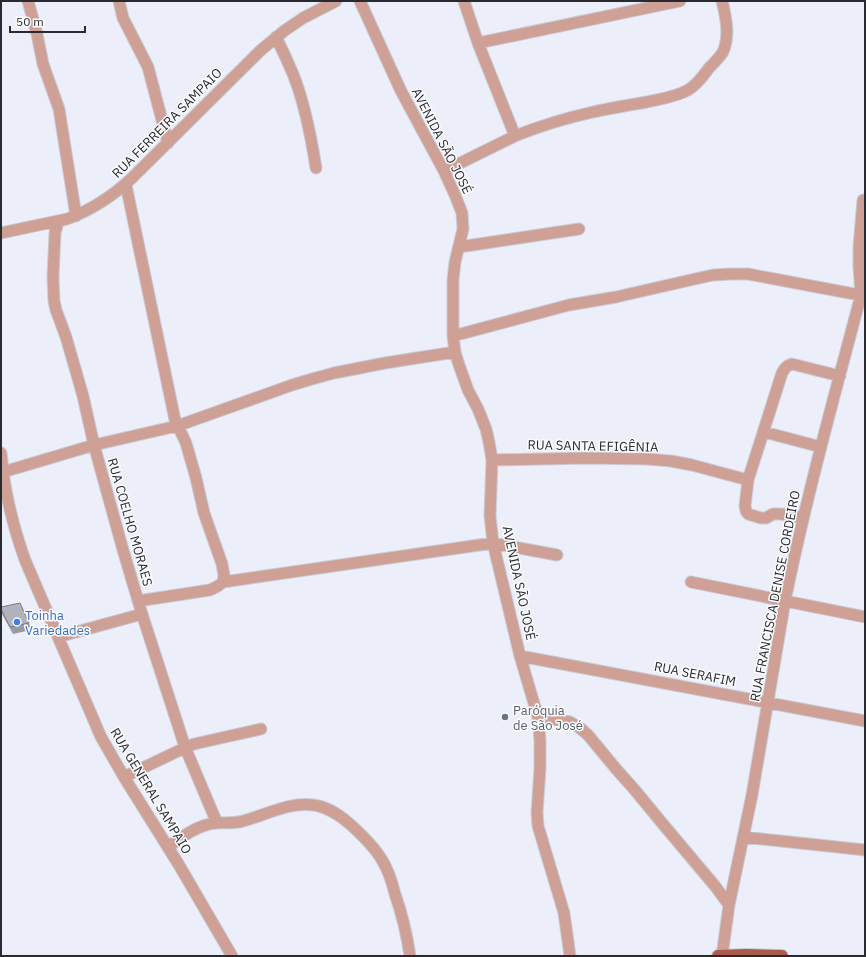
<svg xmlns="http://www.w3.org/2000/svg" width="866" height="957" viewBox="0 0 866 957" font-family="'IBM Plex Sans',sans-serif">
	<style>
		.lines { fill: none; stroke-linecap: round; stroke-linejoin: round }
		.minor-casing { stroke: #c9ccd5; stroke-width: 13 }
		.primary-casing { stroke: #c9ccd5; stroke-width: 14 }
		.minor { stroke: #cea096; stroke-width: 11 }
		.primary { stroke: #ab5b4b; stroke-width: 12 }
		.wall { fill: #979aa3 }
		.building { fill: #b0b3be; stroke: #7b7d85 }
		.shop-dot { fill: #3f7fe0; stroke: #fcfcff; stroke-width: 1.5 }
		.worship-dot { fill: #6b7280; stroke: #fcfcff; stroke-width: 1.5 }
		.labels { text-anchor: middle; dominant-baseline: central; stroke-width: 3; stroke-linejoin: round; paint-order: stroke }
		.street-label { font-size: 13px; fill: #292a2f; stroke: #fcfcff }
		.shop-label { font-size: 13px; fill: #366cbe; stroke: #fcfcff; text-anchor: start }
		.worship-label { font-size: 13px; fill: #5b616d; stroke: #fcfcff; text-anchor: start }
	</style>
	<rect width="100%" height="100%" fill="#eceffa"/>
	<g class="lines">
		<g class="minor-casing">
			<path id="minor" d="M28,1l9,33 6,30 16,45 17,107
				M119,1l4,17 25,49 20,76
				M360,1l41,90 43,80 11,24 7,18 1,16 -8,33 -2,18v56l2,16 4,13 9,25 10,19 8,20 3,13 3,18 -2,56 3,27 27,113 18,61 2,23v28l-3,45 1,13 26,87 6,43
				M276,37c6,12 12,25 17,37 12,30 18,62 23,94
				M478,43l202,-42
				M515,136c25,-10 51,-18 78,-24 18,-4 36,-7 54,-10 13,-3 29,-5 41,-12 9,-5 15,-14 21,-22 5,-5 10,-10 14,-16 7,-16 3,-35 -1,-51
				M444,171l71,-35 -37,-93 -14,-42
				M126,185l49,235 11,23 10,35 8,35 18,51 2,11 -1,7 -5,4 -8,4 -72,11
				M58,222l-3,11 -2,44 1,24 2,9 10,27 17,59 11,49 29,105 19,64 43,133 32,76
				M1,233l66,-14c24,-9 46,-23 65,-41l129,-128 23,-19 19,-13 33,-17
				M459,247l120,-18
				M453,336l116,-31 47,-8 70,-16 27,-6 18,-1h17l117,22
				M764,432l57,15
				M1,453c2,16 3,31 7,47 4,20 10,40 17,60l76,177 23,40 55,88 53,91
				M492,460l96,-2 59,1 24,2 21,4 56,15 34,-107c3,-5 4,-7 10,-9l48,12
				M3,472l91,-27 83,-19 115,-41 20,-6 22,-6 51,-10 70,-11
				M748,480l-3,26 1,5 2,3 13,4h5l7,-4h8l22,4
				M223,582l270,-39 64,12
				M691,582l174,35
				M58,637l84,-23
				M520,656l345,65
				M538,717l32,5 10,6 8,7 29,35 17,19 28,34 53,63 14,19
				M124,777l52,-25 18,-8 67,-15
				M743,837l122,13
				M168,847c14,-10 29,-22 48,-24 9,-1 18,1 27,-2 23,-6 45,-19 70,-16 16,2 28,11 39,21 11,10 23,22 30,34 7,11 10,22 13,34 7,20 12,41 15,62
				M722,956l7,-51 23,-110 33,-194c21,-103 49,-204 76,-306l-2,-28v-20l4,-47"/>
		</g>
		<g class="primary-casing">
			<path id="primary" d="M718,956l28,-1 36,1"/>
		</g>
		<use href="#minor" class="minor"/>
		<use href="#primary" class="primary"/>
	</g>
	<path class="wall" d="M1,607l28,16 2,7 -18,4 -11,-20 -1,-4z"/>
	<path class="building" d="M20,603l9,20 -19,4 -9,-18v-2z"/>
	<circle class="shop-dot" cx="17" cy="622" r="4"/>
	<circle class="worship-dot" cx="505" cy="717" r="4"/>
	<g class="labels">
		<g class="street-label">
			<text transform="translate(167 123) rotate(-45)">RUA FERREIRA SAMPAIO</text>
			<text transform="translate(442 141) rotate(63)">AVENIDA SÃO JOSÉ</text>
			<text transform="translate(593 446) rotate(1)">RUA SANTA EFIGÊNIA</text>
			<text transform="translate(130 522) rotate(74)">RUA COELHO MORAES</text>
			<text transform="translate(519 583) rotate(78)">AVENIDA SÃO JOSÉ</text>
			<text transform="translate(775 596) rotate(-79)">RUA FRANCISCA DENISE CORDEIRO</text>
			<text transform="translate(695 674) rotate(11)">RUA SERAFIM</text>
			<text transform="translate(151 791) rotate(59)">RUA GENERAL SAMPAIO</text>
		</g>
		<g class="shop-label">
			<text x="25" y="615">Toinha<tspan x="25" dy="15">Variedades</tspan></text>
		</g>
		<g class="worship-label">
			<text x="513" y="710">Paróquia<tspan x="513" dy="15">de São José</tspan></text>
		</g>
	</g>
	<rect width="866" height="957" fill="none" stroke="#292a2f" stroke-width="4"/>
	<path d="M10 26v6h75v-6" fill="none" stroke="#292a2f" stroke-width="2"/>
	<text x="16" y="26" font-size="12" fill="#292a2f" stroke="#fcfcff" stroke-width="3" paint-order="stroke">50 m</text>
</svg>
